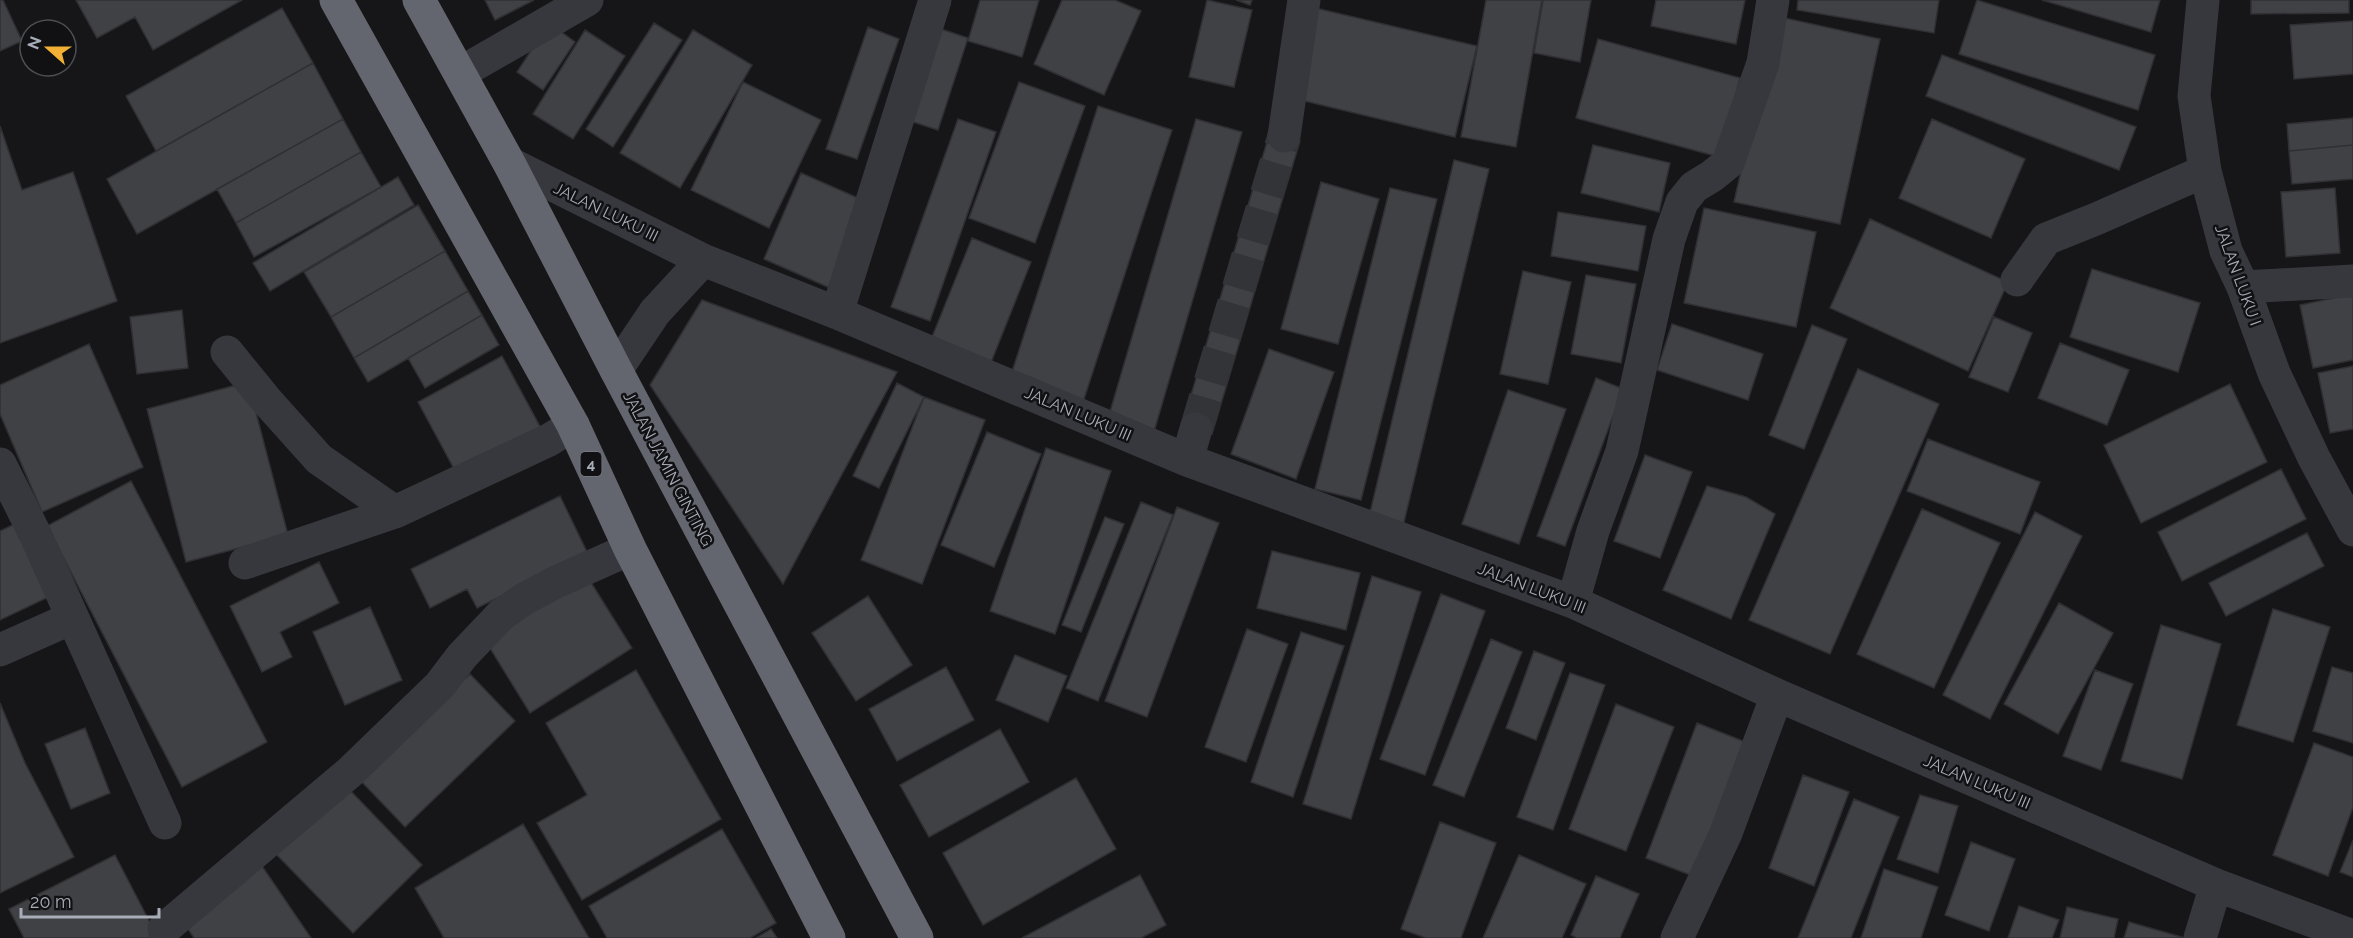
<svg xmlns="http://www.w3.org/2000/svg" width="2353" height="938" viewBox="0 0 2353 938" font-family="Raleway,sans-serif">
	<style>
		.building { fill: #404145; stroke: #303034; stroke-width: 1.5 }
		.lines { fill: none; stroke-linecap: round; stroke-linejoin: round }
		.minor-tunnel { stroke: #333438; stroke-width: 33; stroke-dasharray: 33 16; stroke-linecap: butt }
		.minor { stroke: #37383d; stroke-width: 33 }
		.highway { stroke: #63666e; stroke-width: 33 }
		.labels { text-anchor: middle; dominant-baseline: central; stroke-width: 5; stroke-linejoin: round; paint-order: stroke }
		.shield { fill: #111113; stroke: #7b7e86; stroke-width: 1.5 }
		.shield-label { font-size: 15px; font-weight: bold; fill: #a8adb8 }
		.street-label { font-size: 16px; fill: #a8adb8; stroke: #111113 }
	</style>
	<rect width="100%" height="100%" fill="#161618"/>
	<path class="building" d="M0,0h3l19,41 -22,10z
		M76,0h166l-89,50 -18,-33 -38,21z
		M485,0h49l-39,20z
		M980,0h59l-17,57 -54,-16z
		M1062,0h53l26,11 -37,84 -70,-31z
		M1207,0l45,10 -18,77 -45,-10z
		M1236,0h16l-2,5z
		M1486,0h56l-26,147 -55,-10z
		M1543,0h48l-11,62 -46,-9z
		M1656,0h89l-9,44 -85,-18z
		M1798,0h141l-5,33 -137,-23z
		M1977,0l178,55 -17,55 -179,-56z
		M2042,0h118l-9,32z
		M2251,0h98v13l-98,1z
		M1311,7l166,39 -22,91 -163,-39z
		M282,8l31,55 -157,88 -30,-55z
		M1776,16l104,23 -40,185 -106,-22z
		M2353,21v53l-59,5 -4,-54z
		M549,23l26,19 -32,48 -26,-18z
		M654,23l28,17 -69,107 -27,-18z
		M868,27l31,12 -42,120 -31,-10z
		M935,27l33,11 -30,92 -34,-11z
		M585,30l40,26 -52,83 -40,-25z
		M693,30l59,35 -72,123 -60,-35z
		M1598,39l142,39 -21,79 -143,-39z
		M1942,55l194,72 -17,43 -193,-74z
		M313,63l30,56 -206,115 -30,-55z
		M743,82l78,38 -52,108 -78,-38z
		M1019,82l66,24 -50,137 -66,-25z
		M1098,106l74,24 -89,272 -73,-24z
		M2353,118v27l-64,6 -2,-27z
		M343,119l18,33 -125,71 -19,-34z
		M958,119l38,13 -66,189 -39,-14z
		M1196,119l46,13 -89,303 -46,-13z
		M1932,119l93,40 -34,79 -92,-40z
		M0,126l22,64 51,-18 44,129 -117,42z
		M1270,132l30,9 -88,293 -30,-9z
		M1593,145l77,18 -11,49 -78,-19z
		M2353,145v34l-61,5 -3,-33z
		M361,152l20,35 -127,70 -18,-34z
		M1454,160l35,9 -86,357 -34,-9z
		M801,173l66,29 -37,86 -66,-29z
		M398,177l16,28 -144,86 -17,-28z
		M1321,182l58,17 -41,145 -57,-15z
		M1390,188l47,11 -76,301 -46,-11z
		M2335,188l5,65 -54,4 -5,-65z
		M418,205l27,46 -114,66 -27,-45z
		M1704,208l112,24 -20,95 -112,-24z
		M1558,212l88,14 -8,45 -87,-15z
		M1870,219l138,63 -40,89 -138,-63z
		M972,238l59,24 -43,108 -60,-23z
		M445,251l23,40 -114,67 -23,-41z
		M2092,269l108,34 -22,69 -108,-35z
		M1523,271l48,11 -23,102 -48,-10z
		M1586,275l50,9 -15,79 -50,-9z
		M468,291l14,24 -114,67 -14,-24z
		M2353,294v66l-40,8 -13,-63z
		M702,300l195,72 -114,212 -133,-199z
		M182,310l6,58 -51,6 -7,-57z
		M482,315l17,30 -74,43 -17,-30z
		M1994,317l38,16 -24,59 -39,-15z
		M1672,324l91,30 -15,46 -91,-30z
		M1812,325l35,14 -43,110 -35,-14z
		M2060,343l69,27 -22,55 -69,-27z
		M89,344l54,123 -101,45 -42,-98v-29z
		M1269,349l65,23 -38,107 -65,-25z
		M502,356l41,76 -84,46 -41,-76z
		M2353,366v63l-23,4 -12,-60z
		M1858,369l81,35 -109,250 -81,-34z
		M1596,378l27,11 -58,157 -28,-10z
		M248,382l40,153 -102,27 -39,-153z
		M897,383l27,14 -45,91 -26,-12z
		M2230,384l37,78 -126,61 -37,-78z
		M1508,390l58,19 -47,135 -57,-20z
		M924,397l61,23 -63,164 -61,-24z
		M987,432l54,22 -47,113 -53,-22z
		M1928,439l112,43 -20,52 -113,-43z
		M1046,448l65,23 -56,163 -65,-23z
		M1645,455l47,17 -32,86 -46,-17z
		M2281,469l25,50 -124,62 -24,-49z
		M131,481l136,261 -85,45 -135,-261z
		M1707,486l39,11 29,17 -44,105 -68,-29z
		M560,496l28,58 -111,54 -10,-19 -37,19 -19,-39z
		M1141,502l32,13 -75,186 -32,-13z
		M1177,507l42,16 -72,194 -42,-16z
		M1922,509l78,34 -66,145 -77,-34z
		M2035,512l47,24 -92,183 -47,-24z
		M1105,517l19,7 -43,108 -19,-7z
		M23,520l34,73 -57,27v-89z
		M2307,533l17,33 -98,50 -17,-33z
		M1272,551l88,22 -14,57 -89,-22z
		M319,562l20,41 -59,29 12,25 -30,15 -32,-66z
		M587,576l45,72 -102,65 -45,-73z
		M1372,576l49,16 -70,227 -48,-15z
		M1441,594l44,17 -60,164 -45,-16z
		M868,596l44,69 -56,36 -44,-68z
		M2059,603l54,30 -55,101 -54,-30z
		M370,607l32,73 -57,25 -32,-73z
		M2273,609l57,18 -37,115 -56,-17z
		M2161,625l60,19 -39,135 -61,-18z
		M1247,629l41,15 -42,118 -41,-15z
		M1301,632l43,14 -51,151 -42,-15z
		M1491,639l31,13 -58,145 -31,-12z
		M1534,651l31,12 -29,77 -30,-12z
		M1015,655l52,21 -19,46 -52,-22z
		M946,667l28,53 -77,41 -28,-52z
		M2332,667l21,6v70l-40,-12z
		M636,670l85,149 -139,81 -45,-77 50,-28 -41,-72z
		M2095,670l38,14 -32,86 -38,-14z
		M1570,673l35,12 -52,145 -36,-13z
		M470,674l45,47 -110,106 -45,-47z
		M0,703l25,60 49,94 -74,36z
		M1616,704l58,23 -48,124 -57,-22z
		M1697,723l56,22 -52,134 -55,-21z
		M85,728l25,65 -39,16 -26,-65z
		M1000,729l29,53 -100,55 -29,-52z
		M2314,743l39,14v50l-25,69 -55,-21z
		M1803,775l46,17 -35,94 -45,-18z
		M1076,778l40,71 -133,76 -40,-72z
		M344,784l78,81 -69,68 -79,-81z
		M1920,795l38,11 -20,67 -41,-14z
		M1854,799l45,18 -48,121h-53z
		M1440,822l56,21 -35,95h-35l-25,-9z
		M523,824l66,114h-145l-29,-50z
		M722,829l54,94 -26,15h-143l-18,-32z
		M2353,840v37l-13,-5z
		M1971,842l44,17 -26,72 -44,-16z
		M115,855l43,83h-134l-15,-29z
		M1519,855l67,29 -24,54h-79z
		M262,866l49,72h-117l-12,-18z
		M1884,869l54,18 -17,51h-60z
		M1140,875l26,50 -25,13h-119z
		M1596,876l43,18 -19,44h-43l-6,-3z
		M2019,906l40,14 -7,18h-44z
		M2067,907l51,12 -4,19h-54z
		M2129,922l56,16h-61z
		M771,929l6,9h-21z"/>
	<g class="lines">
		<path class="minor-tunnel" d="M1196,429l88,-293"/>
		<path class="minor" d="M2203,0l-9,96 11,75 21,80 17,36 31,86 40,85 39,72
			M460,73l127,-73
			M1284,136l20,-136
			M509,163l194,97 134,53 350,147 386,142 204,93 439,190 137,51
			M2017,280l29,-41 50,-20 109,-48
			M2243,287l110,-6
			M837,313l98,-313
			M227,352l39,48 53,59 76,53 154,-72 24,-15
			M616,370l39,-58 48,-52
			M1187,460l9,-31
			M0,464l36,72 129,287
			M245,563l150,-51
			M1573,602l20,-71 29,-80 47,-212 13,-37 12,-15 18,-11 16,-13 35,-100 10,-63
			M0,650l72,-32
			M164,929l185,-156 91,-88 22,-29 39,-41 23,-16 32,-17 74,-33
			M1677,938l49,-105 51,-138
			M2200,938l16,-53"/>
		<path class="highway" d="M336,0l237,425 57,124 199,389
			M419,0l90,163 107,207 301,568"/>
	</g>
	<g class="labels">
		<rect class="shield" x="580.5" y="452" width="21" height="24" rx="4.5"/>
		<g class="shield-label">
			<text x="591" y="464">4</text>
		</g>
		<g class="street-label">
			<text transform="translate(606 212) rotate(26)">JALAN LUKU III</text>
			<text transform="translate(2238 275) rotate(70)">JALAN LUKU I</text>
			<text transform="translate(1078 414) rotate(23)">JALAN LUKU III</text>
			<text transform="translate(668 469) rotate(62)">JALAN JAMIN GINTING</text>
			<text transform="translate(1532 588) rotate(21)">JALAN LUKU III</text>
			<text transform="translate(1977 782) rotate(23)">JALAN LUKU III</text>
		</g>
	</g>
	<g transform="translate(48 48) rotate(291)"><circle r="28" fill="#111113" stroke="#4d4f55" stroke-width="1.5"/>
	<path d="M0-4.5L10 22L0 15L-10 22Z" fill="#f2b134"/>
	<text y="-9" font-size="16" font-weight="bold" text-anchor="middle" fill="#a8adb8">N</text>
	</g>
	<path d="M21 908v9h138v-9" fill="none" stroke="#a8adb8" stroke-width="3"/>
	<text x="30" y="908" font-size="18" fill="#a8adb8" stroke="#111113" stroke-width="4.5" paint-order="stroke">20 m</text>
</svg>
